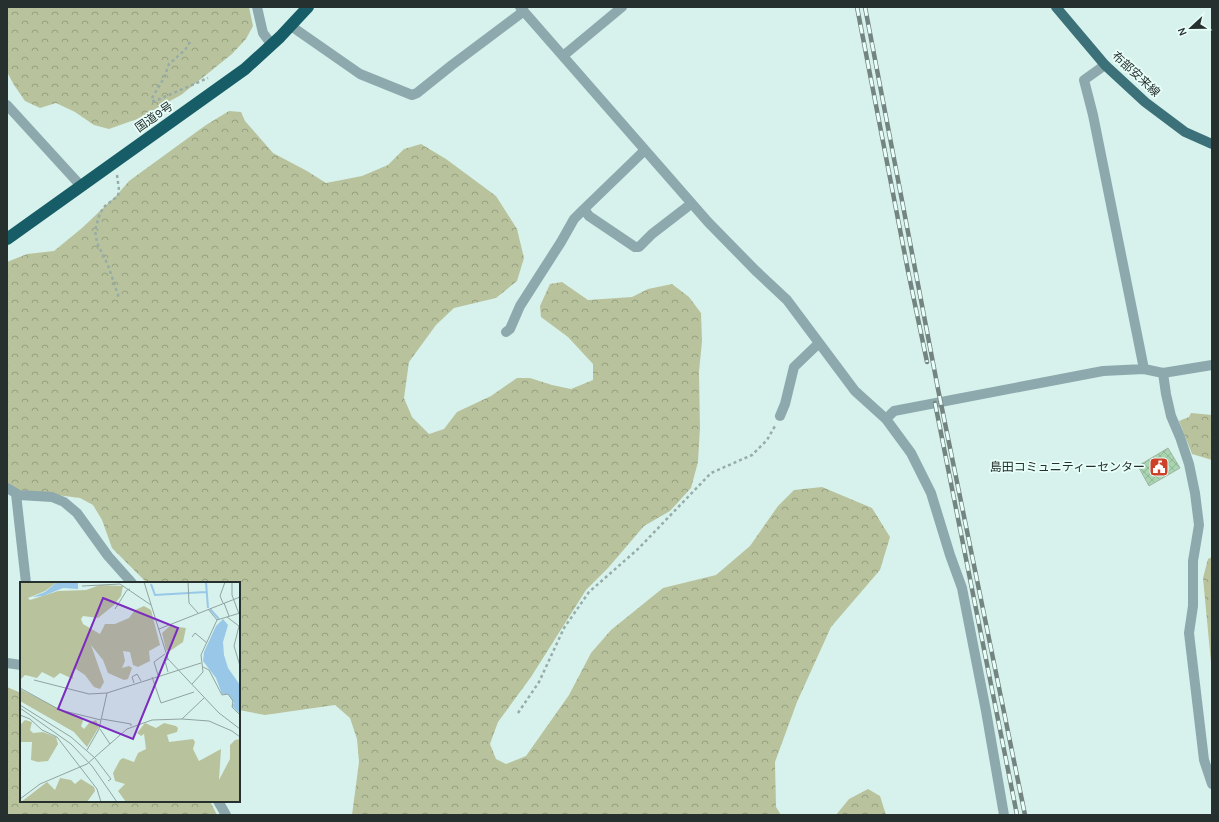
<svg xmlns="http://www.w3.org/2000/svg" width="1219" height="822" viewBox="0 0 1219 822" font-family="Karla,'Noto Sans JP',sans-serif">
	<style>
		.forest { fill: url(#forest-crowns) }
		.building { fill: url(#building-cross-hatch); stroke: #a4b6a7 }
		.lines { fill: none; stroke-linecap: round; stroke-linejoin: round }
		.path { stroke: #97aba7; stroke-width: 2.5; stroke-dasharray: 3 3; stroke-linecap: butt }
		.minor { stroke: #8ea9ae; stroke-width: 10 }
		.major { stroke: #3c717a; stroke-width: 10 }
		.highway { stroke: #175d67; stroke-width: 12 }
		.rail-casing { stroke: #748581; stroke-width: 4.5 }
		.rail { stroke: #e8fef9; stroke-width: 3; stroke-dasharray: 9; stroke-linecap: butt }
		.labels { text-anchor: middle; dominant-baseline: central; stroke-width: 3.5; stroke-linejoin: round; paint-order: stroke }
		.street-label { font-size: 12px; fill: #26302e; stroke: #e8fef9 }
		.poi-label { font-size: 12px; fill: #26302e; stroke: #e8fef9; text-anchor: end }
		.inset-river { fill: none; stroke: #98c7e8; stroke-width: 2 }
		.inset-road { fill: none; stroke: #90a4a0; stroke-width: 1 }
		.view { fill: #7b2cbf; fill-opacity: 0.15; stroke: #7b2cbf; stroke-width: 2 }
		.inset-edge { fill: none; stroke: #26302e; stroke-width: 2 }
	</style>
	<defs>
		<pattern id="forest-crowns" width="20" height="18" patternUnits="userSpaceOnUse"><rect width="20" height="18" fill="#b8c39d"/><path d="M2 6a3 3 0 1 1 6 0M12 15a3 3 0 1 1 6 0" fill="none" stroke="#959f80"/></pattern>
		<pattern id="building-cross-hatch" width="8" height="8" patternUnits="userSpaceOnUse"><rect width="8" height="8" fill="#a8d4b0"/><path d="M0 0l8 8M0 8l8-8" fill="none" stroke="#90b698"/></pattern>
	</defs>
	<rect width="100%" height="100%" fill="#d7f2ec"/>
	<path class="forest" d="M7,7h242l4,19 -7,13 -14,15 -51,41 -44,24 -28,10 -15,-4 -19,-13 -19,-9 -16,5 -15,-7 -11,-16 -7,-13z
		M229,111l12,1 4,9 28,32 34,18 19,12 36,-7 26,-11 16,-16 17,-5 25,15 50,37 21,33 7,29 -7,23 -21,17 -42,10 -18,17 -27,37 -5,36 8,19 17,17 15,-5 13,-17 34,-16 26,-18h13l22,7 19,4 22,-9v-16l-25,-27 -27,-20 -1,-11 10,-22 12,-2 26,18 44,-3 16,-8 24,-5 17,13 12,16 1,28 -3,31 1,56 -2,34 -7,26 -21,23 -26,15 -36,42 -22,22 -55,87 -33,45 -8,22 6,15 10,5 20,-8 43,-61 22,-42 20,-23 52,-42 53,-13 34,-29 28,-40 16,-16 28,-3 50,21 18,29 -10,33 -49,57 -34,75 -22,60 1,45 5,8h-429l7,-53 -2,-23 -7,-21 -15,-13 -70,10 -26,-5v-127h-92l-35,-35 -10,-28 -9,-15 -13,-7 -63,-8 -10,-5v-223l20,-8 27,-3 28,-23 35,-33 12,-14 77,-56z
		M1191,413l21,2v45l-20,-6 -13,-33 10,-4z
		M1212,557v116l-9,-95 5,-19z
		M7,687l14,6v108h189l7,14h-210z
		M868,789l12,7 6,19h-50l13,-16z"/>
	<path class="building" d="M1168,448l12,20 -31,18 -11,-20z"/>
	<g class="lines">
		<path class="path" d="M190,42l-5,8 -16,14 -5,14 -12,20v3h3l53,-23
			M117,175l2,15 -1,6 -13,10 -5,7 -5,17 2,13 11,22 11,33
			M518,713l21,-31 25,-54 25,-36 49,-43 73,-76 41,-18 15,-15 8,-14"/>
		<path class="minor" d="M257,7l6,26 9,12
			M520,7l188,215 47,48 32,30 68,91 31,28 8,-8 209,-40 41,-2 19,4 49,-8
			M291,26l69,48 52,21 5,-2 35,-28 72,-54
			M563,56l59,-49
			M1105,65l-21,15 9,35 51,254
			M7,105l74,81
			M645,150l-61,59 5,7 46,31h4l13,-13 35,-27
			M506,332l4,-3 10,-23 41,-64 13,-23 10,-10
			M1163,373l3,21 5,22 9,21 9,27 6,29 4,32 -6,36v45l-4,27 15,127 8,24
			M780,416l5,-12 9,-37 25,-24
			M886,419l25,34 20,40 19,62 12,33 24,123 18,104
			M7,488l12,7 33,2 12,5 13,11 31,43 24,27
			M16,494l10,89
			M7,663l14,2
			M218,801l8,14"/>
		<path class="major" d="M1056,7l49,58 40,37 40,30 27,12"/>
		<path class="highway" d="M7,239l238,-170 35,-32 28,-30"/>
		<g class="rail-casing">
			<path id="rail" d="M857,7l51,264 19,91
				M865,7l73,382 87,426
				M935,403l82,412"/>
		</g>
		<use href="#rail" class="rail"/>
	</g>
	<defs>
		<g id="civic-square" transform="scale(1)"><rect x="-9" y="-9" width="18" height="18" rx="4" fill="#cc4127" stroke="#e8fef9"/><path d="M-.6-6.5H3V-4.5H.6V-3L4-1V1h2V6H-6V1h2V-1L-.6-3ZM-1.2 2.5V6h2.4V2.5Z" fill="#fff"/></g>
	</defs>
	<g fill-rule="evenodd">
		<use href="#civic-square" x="1159" y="467"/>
	</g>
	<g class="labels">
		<g class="street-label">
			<text transform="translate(1136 74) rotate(43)">布部安来線</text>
			<text transform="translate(154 117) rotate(-35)">国道9号</text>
		</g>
		<g class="poi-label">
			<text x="1145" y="467">島田コミュニティーセンター</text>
		</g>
	</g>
	<g transform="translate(20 582)">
		<rect width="220" height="220" fill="#d7f2ec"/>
		<path d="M0,0h37l-12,9 -17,7 2,2 28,-9 28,-1 14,-5 23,1 -2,10 -7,9 -16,13 -15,-2 -2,3 2,5 17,10 5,-10h10l14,-6 6,-8 9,-4 7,4 9,35 -11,6 1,10 -12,6 -5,-2 -3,-13 -7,-1 2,10 -3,7 7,-2 3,2 -4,11 -4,1 -16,-7 -5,-13 -12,-15 13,37 -4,7 -6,-2 -9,-12 -9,-6 -4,2 1,8 -13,-6 -6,5 -12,-6 -5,6 -12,-3 -5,5zM150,44l16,2 -3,14 -13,9 -4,-1 -4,-17zM0,107l41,21 20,7 2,4 -2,5 3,3 5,-6 7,-3 3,7 -12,20 -13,-15 -54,-31zM5,138l7,2 -2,8 3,3 10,-1 13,5 2,7 -10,17 -10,1 -7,-2 1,-18h-12v-17zM125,141l11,5 8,-5 12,3 2,2 -1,4 -10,3 2,7 24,-3 2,3 -2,7 6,12 22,-12 -2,31 11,-21v-14l5,-5 5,-1v63h-114l-8,-11 7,-7 -10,-3 -2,-8 7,-13 3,-2 11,4 4,-9 8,-4 -2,-15 -3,2 -4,-3zM40,196l11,2 4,4 6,-5 13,8 1,4 -8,11h-66l26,-20 8,8z" fill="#b8c39d"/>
		<path d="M37,0h21v7l-15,-1 -20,8 -11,1 13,-5zM203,37l5,6 -5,17 1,13 4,13 12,17v29l-8,-8 2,-3 -6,-9h-6l-6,-16 -13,-17 1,-9 12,-26z" fill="#98c7e8"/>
		<path class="inset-river" d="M186,0l2,26M131,2l4,11 51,-3M190,27l9,10"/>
		<path class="inset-road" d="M124,0l24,77 51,54 21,16M168,0l1,21 9,10M212,0v13l7,19M62,4l38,-2 31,21M203,21l-3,-7 5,-14M204,21l5,13M95,27l12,-19 3,-1M188,27l9,11M207,35l12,9 -5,20 6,20M139,47l81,-32M172,55l3,-4 12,10M148,77l-3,2 3,11M183,85l6,3 13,25 6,-1 5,7 -1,6 8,8M138,93l-4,-13 11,-8M132,95l9,26 33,-11M14,98l55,14 18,-1M114,101l-2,-6 5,-3 4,7M172,102l11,-12 -2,-17 16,-35 23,-7M0,106l40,22 41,10M0,123l51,32 24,21M0,126l51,36 21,22 25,36M0,133l10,4 12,11 15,7 40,52 4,13M82,137l29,5v2M162,137l27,2 23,10 8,6M80,147l10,15M67,168l12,-21 8,-36 94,-30M75,176l16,21 -3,2M0,217l20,-15 47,-20 40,-35 25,-9 30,-1 22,-21"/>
		<path class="view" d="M83,16l75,30 -45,111 -75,-30z"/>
		<rect width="220" height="220" class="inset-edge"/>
	</g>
	<rect width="1219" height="822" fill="none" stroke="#26302e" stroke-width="16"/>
	<g transform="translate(1191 28) rotate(248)" stroke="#e8fef9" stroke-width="3" paint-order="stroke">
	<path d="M0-3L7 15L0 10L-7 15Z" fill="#26302e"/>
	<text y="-6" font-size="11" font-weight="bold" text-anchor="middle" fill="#26302e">N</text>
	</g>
</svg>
